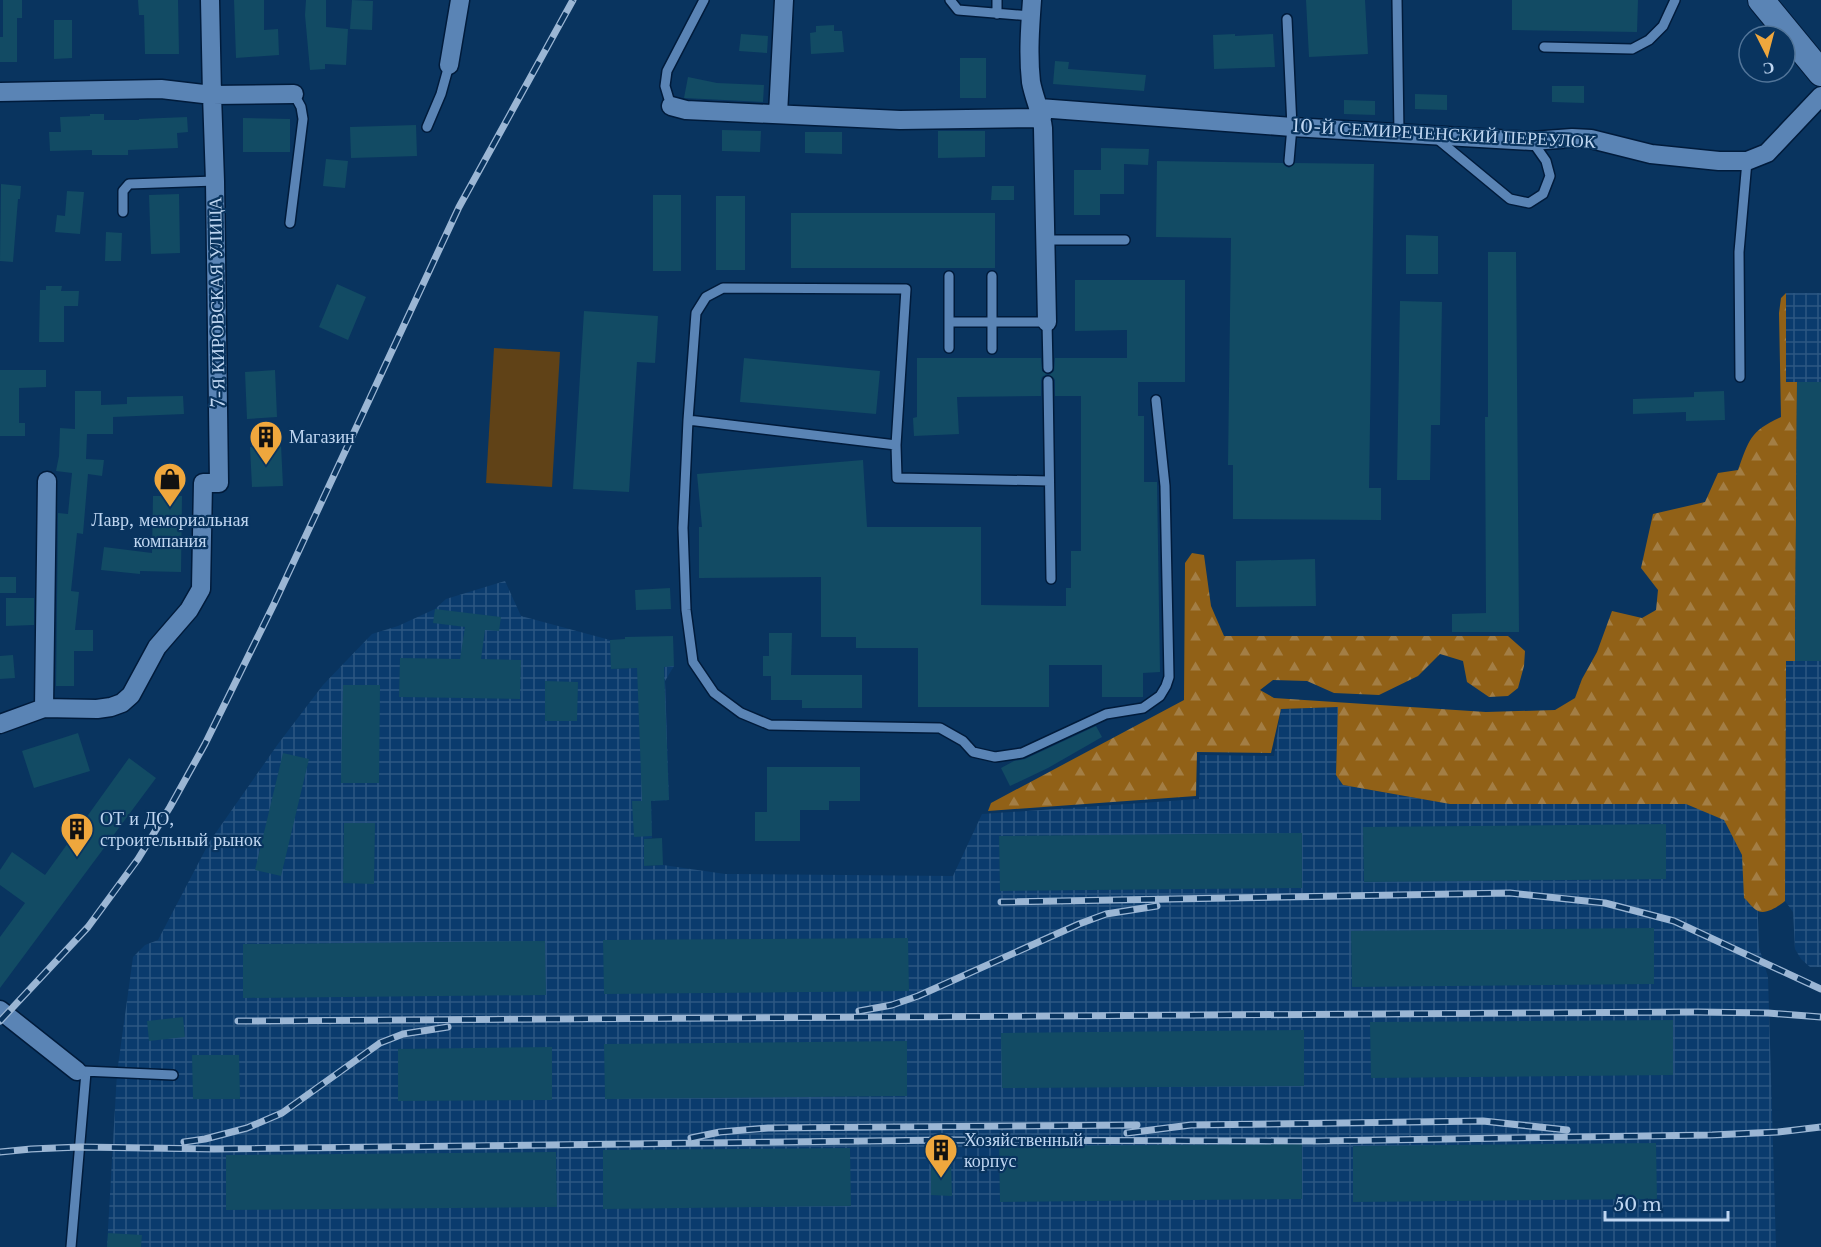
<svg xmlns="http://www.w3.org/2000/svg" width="1821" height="1247" viewBox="0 0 1821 1247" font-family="'Libre Baskerville',serif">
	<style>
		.industrial { fill: url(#industrial-grid) }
		.green { fill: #604217 }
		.forest { fill: url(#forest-firs) }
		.building { fill: #124b64 }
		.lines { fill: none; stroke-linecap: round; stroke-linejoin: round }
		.lane-casing { stroke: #001b3b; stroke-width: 12 }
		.street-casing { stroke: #001b3b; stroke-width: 21 }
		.secondary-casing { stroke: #001b3b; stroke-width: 28 }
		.lane { stroke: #5a84b5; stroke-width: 9 }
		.street { stroke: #5a84b5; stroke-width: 18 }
		.secondary { stroke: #5a84b5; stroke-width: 26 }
		.rail-casing { stroke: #9bb6d4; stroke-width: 7 }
		.rail { stroke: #09345f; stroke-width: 4.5; stroke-dasharray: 14; stroke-linecap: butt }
		.labels { text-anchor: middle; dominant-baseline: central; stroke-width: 4.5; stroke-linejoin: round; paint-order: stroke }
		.street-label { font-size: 18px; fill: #bfd6f1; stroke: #09345f }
		.poi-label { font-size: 18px; fill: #bfd6f1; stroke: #09345f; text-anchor: start }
	</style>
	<defs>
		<pattern id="industrial-grid" width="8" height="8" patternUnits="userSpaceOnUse" patternTransform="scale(1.5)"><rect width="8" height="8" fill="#0a3b6d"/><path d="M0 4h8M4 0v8" fill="none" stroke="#2c5782"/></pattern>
		<pattern id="forest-firs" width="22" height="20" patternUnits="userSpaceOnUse" patternTransform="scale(1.5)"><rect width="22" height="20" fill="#916117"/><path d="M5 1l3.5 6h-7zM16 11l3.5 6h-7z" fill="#a37e45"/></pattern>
	</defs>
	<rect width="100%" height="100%" fill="#09345f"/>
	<path class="industrial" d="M1786,293h35v674h-11l-9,-8 -6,-10 -2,-37 -8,-11 1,-240 9,-1 2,-277 -11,-1z
		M505,581l16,35 89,24 2,29 62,-3 -9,15 4,119 -18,1 1,37 -8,1 1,27 18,-1 62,9 228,2 29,-62 217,-15 1,-44 74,1 7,-47 57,-2 -2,67 7,11 107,19h304l5,143 9,30 8,270h-1669l10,-174 16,-116 12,-12 13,-5 52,-99 68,-97 45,-59 49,-51 26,-8 37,-17 11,-10z"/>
	<path class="green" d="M494,348l66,4 -8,135 -66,-4z"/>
	<path class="forest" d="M1786,293v89h11l-2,279h-9l-1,240c-6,5 -19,14 -27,10 -5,-2 -10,-10 -14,-13l-2,-43 -18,-35 -38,-16h-236l-107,-19 -7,-10 2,-68 -57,2 -10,44 -74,-1 -1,44 -208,15 3,-8 193,-103 1,-137 7,-10 12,2 7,51 13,30h284l17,15 -1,15 -6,22 -10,8 -19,1 -22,-15 -4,-21 -23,-7 -22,22 -39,19 -45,-2 -27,-12 -34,-1 -13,10 14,8 212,14 69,-2 20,-12 7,-19 15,-27 15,-41 30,7 14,-8 2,-20 -17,-22 12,-54 52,-12 13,-29 20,-3c11,-30 12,-39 43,-53l-2,-104 2,-15z"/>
	<path class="building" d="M3,0h19v18h-5v44h-17v-25h3z
		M138,0h40l1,54h-34l-1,-39h-5z
		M234,0h30v30l14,-1 1,26 -43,3z
		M306,0h20v27l22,2 -2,36 -21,-1v5l-15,1 -5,-55z
		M352,0l21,1 -1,29 -22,-1z
		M1306,0h59l3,54 -59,3z
		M1512,0h126l-1,32 -125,-2z
		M54,20h18v38l-18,1z
		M834,25v6h8l2,21 -33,2 -1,-21 6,-1v-6z
		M741,34l27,2 -1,17 -28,-2z
		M1235,34v2l38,-2 2,33 -61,2 -1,-34z
		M960,58h26v40h-26z
		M1055,61l14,1 -1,7 78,6 -2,16 -91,-7z
		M688,77l29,6 47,2 -1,17 -79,-4z
		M1552,86h32v17l-32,-1z
		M1415,94l32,1v15l-32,-1z
		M1344,100l31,1v14l-31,-1z
		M90,114h14v6h35v-1l48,-2 1,15 -11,1 1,15 -50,2v5h-36v-5l-42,1 -1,-19h12l-1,-15 30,-1z
		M243,118l47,1v33h-47z
		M416,125l1,31 -66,2 -1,-31z
		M722,130l39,1 -1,21 -38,-1z
		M938,131h47v26l-47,1z
		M805,132h37v22l-37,-1z
		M1101,148l48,1 -1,16 -24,-1v30h-24v21h-26v-45h27z
		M326,159l22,2 -3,27 -22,-2z
		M1157,161l126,2 2,3 4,2 6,-5 79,1 -5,324h12v32l-148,-1v-54h-5l3,-227 -75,-1z
		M1,184l20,2 -1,13h-2l-5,63 -13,-1z
		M992,186h22v14h-23z
		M67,191l17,1 -4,42 -25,-2 2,-17 8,1z
		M179,194l1,59 -29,1 -2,-59z
		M653,195h28v76h-28z
		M716,196h29v74h-29z
		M791,213h204v55h-204z
		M106,232l16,1 -1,28h-16z
		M1406,235l32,1v38h-32z
		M1488,252h28l3,380h-67v-18l34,-1 -1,-196h3z
		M1075,280h110v102h-47v34h6v66h13l3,190 -17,1v24h-41v-32h-53v42h-131v-59h-62v-11h-35v-60l-122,1v-51h3l-5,-53 166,-14 4,67h114v78l85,1v-18h5v-37h10v-155h-26v-16l-2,-3 -4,-2 5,-4 1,-13h72v-28l-52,1z
		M337,284l29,13 -18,43 -29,-13z
		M46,286h16l-1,5h18l-1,15h-14v36h-25l1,-52h6z
		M1400,301l42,1 -2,123h-9l-1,55h-33z
		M584,311l74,5 -3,47 -18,-1 -8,130 -56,-3z
		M744,358l136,13 -4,43 -136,-12z
		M917,358h124l1,13 5,3 -5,3 -1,4v15l-84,1 2,37 -45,2 -1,-18 4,-1z
		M0,370h46v17l-27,1v35h6v13h-25z
		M275,370l2,47 -30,2 -2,-47z
		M1797,382h24v279h-26z
		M75,391h26v14l26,-1v-7l56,-1 1,18 -71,3v17h-26l-1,25 18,1 -2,16 -14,-2 -5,60 -6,-1 -6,58 8,1 -4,38h18v21h-19v35h-18l2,-173 10,1 4,-41 -16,-2 3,-15 1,-28 15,1z
		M1724,391l1,29 -39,1v-9l-53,2v-15l61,-2v-5z
		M281,445l2,41 -31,1 -2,-40z
		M153,496h29l-1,76 -41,-1v3l-39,-4 3,-23 48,6z
		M1315,559l1,47 -80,1v-46z
		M0,577h16v16h-16z
		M670,588l1,21 -35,1 -1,-20z
		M6,598h28v27l-28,1z
		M435,609l66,8 -2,14 -14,-1 -4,29 40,1 -1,39 -121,-2 1,-39 60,1 5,-32 -32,-4z
		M769,633h23l-1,42h71v33h-60v-8h-31v-24h-8v-20h6z
		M673,636l1,30 -10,1 5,133 -18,1 1,35 -18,1 -2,-36h10l-5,-133 -26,1 -1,-29 15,-1v-2z
		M13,655l2,23 -15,1v-23z
		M545,681l33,1 -1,39h-32z
		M343,685h37l-1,98h-38z
		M1096,726l6,11 -54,31 -38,18 -9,-18 13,-7 11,-2z
		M78,733l12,38 -56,17 -12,-37z
		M283,753l26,6 -28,117 -26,-6z
		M129,758l27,20 -156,210v-51l25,-34 -25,-18v-15l12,-18 33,23z
		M767,767h93v34h-31v9h-29v31h-45v-29h12z
		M344,823h31l-1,61 -31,-1z
		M1666,824v55l-302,3 -1,-55z
		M1302,833v55l-302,3 -1,-55z
		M662,838l1,27 -19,1v-27z
		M1654,928v56l-302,3 -1,-56z
		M908,938l1,53 -305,3 -1,-54z
		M545,941l1,54 -303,3v-54z
		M183,1017l2,20 -36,4 -2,-20z
		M1673,1020v55l-302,3 -1,-56z
		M1304,1030v56l-302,2 -1,-55z
		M907,1041v55l-302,3 -1,-55z
		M552,1047v53l-154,1v-52z
		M192,1055h47l1,44h-47z
		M1656,1143l1,56 -304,3v-56z
		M1302,1144v55l-302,3 -1,-56z
		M850,1148l1,58 -248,3v-59z
		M556,1152l1,55 -331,3v-55z
		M931,1162h20l1,34 -21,-1z
		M108,1233l34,2 -1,12h-34z"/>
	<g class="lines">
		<g class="lane-casing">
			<path id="lane" d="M950,0l8,10 73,6
				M1397,0l2,133
				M997,14v-14
				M1287,19l5,108 -3,34
				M1544,47l88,2 17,-9 14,-14 12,-26
				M671,106l-6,-20 2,-15 37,-71
				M427,127l14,-33 8,-29
				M1435,137l75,62 19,4 14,-9 7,-18 -4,-15 -14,-20
				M123,212v-21l6,-7 86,-3
				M290,223l13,-104 -2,-12 -7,-13
				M1046,240h79
				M949,276v72
				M992,276v73
				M949,322h98l1,46
				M1740,377l-1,-125 8,-91
				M1048,381l3,198
				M688,420l208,25
				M1049,481l-152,-3 -1,-33 10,-156 -183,-1 -17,9 -10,16 -8,107 -5,108 3,82 7,52 21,31 27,20 29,12 170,3 23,13 10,11 22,5 27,-4 84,-39 37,-6 17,-12 6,-10 3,-9 -4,-191 -9,-86
				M83,1071l90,4
				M71,1247l15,-175"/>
		</g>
		<g class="street-casing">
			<path id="street" d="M1032,0c-2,27 -4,55 -1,82 3,16 10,30 12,46l4,194
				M449,65l11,-65
				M0,92l161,-3 51,6 82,-1
				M671,106l15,4 214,10 142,-2
				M1039,108l253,19 240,14 40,-3 19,1 60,15 68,7h28l20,-8 54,-57
				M778,114l6,-114
				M44,708l3,-227
				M0,724l44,-16 53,1 14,-2 11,-4 9,-8 26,-48 32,-37 12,-21 2,-106h16l-4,-302 -3,-86 -2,-95
				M0,1010l77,61"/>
		</g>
		<g class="secondary-casing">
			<path id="secondary" d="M1761,0l60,73"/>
		</g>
		<use href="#lane" class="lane"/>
		<use href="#street" class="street"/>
		<use href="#secondary" class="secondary"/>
		<g class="rail-casing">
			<path id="rail" d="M1001,902l509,-9 95,10 69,18 147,68
				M859,1011l33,-6 26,-9 161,-72 27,-10 51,-8
				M0,1021l88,-94 50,-68 32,-52 35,-63 69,-140 185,-397 114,-207
				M238,1021l1459,-9 71,1 53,4
				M1127,1133l64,-8 292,-4 84,9
				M691,1138l29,-6 48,-4 369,-3
				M184,1142l21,-3 42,-11 35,-15 98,-70 23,-9 45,-7
				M0,1152l31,-3 49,-2 134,2 735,-9 368,1 395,-6 66,-3 43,-5"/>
		</g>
		<use href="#rail" class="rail"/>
	</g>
	<defs>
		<g id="building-pin" transform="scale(1.725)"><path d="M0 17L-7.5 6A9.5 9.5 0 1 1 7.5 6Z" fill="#efa73d" stroke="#09345f"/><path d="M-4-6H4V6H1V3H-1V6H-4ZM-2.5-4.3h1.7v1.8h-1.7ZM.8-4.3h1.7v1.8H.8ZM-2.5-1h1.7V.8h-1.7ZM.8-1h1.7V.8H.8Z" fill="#111"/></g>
		<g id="shop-pin" transform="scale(1.725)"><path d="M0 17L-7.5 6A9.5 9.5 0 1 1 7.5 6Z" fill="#efa73d" stroke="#09345f"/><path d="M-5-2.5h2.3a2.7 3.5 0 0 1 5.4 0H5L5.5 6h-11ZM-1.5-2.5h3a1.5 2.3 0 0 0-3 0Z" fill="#111"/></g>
	</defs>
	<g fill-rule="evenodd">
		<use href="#building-pin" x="266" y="437"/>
		<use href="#shop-pin" x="170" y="479"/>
		<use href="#building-pin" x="77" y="829"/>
		<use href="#building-pin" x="941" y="1150"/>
	</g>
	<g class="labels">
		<g class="street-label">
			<text transform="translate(1444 134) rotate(3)">10-Й СЕМИРЕЧЕНСКИЙ ПЕРЕУЛОК</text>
			<text transform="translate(217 302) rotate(-91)">7-Я КИРОВСКАЯ УЛИЦА</text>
		</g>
		<g class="poi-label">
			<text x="289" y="437">Магазин</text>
			<text x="170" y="520" text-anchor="middle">Лавр, мемориальная<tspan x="170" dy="21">компания</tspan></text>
			<text x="100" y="819">ОТ и ДО,<tspan x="100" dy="21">строительный рынок</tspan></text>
			<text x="964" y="1140">Хозяйственный<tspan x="964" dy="21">корпус</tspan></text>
		</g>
	</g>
	<g transform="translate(1767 54) rotate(174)"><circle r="28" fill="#09345f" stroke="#527599" stroke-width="1.5"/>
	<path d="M0-4.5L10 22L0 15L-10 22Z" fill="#efa73d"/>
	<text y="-9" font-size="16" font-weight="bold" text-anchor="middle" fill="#bfd6f1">С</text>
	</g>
	<path d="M1605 1211v9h123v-9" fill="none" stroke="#bfd6f1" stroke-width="3"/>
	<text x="1614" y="1211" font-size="18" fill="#bfd6f1" stroke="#09345f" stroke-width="4.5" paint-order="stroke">50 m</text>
</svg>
